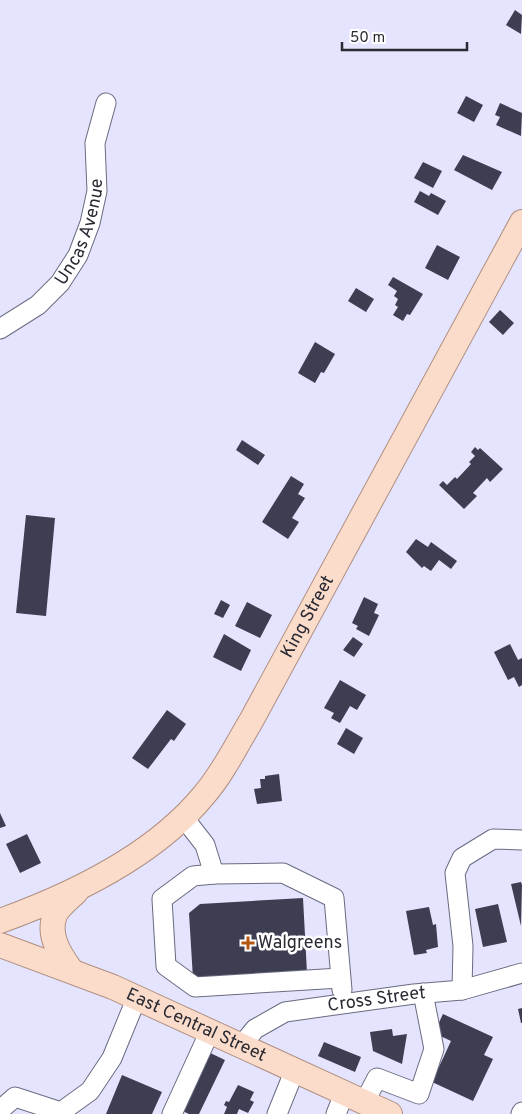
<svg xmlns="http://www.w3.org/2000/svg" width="522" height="1114" viewBox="0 0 522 1114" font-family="Overpass,sans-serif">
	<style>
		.building { fill: #3e3e52 }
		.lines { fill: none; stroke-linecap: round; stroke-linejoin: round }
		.minor-casing { stroke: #6a6b81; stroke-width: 21 }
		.major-casing { stroke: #b08f80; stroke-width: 26 }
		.minor { stroke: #fff; stroke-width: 19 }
		.major { stroke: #fbdccb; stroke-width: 24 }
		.poi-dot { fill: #b65511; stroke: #fff; stroke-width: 2 }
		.labels { text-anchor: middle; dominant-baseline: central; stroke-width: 5; stroke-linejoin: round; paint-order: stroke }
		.street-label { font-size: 18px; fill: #292a33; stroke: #fff }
		.poi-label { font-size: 18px; fill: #292a33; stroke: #fff; text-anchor: start }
	</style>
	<rect width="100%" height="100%" fill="#e4e4fe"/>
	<path class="building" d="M515,10l7,5 -1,19 -15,-9z
		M466,96l17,9 -9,17 -17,-9z
		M500,103l22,10 -1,23 -25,-11 4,-8 -5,-2z
		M463,155l39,17 -10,18 -38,-20z
		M423,162l19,9 -9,17 -19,-10z
		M420,191l9,5 2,-3 15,8 -8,14 -24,-13z
		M437,245l23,12 -12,23 -23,-12z
		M393,277l30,17 -13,21 -3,-1 -4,7 -10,-6 5,-8 -3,-2 3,-6 -4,-3 3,-5 -9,-6z
		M356,288l18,11 -8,13 -18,-11z
		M500,310l14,13 -11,12 -14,-13z
		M315,342l20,12 -11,19 -3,-1 -6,11 -17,-10z
		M242,440l23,15 -7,10 -22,-15z
		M475,447l3,3 2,-2 23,21 -13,13 -3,-4 -14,15 4,3 -13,13 -25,-24 4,-4 4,4 8,-8 2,2 14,-15 -2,-2 6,-6 -4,-4z
		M291,476l13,8 -6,10 7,4 -13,20 7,4 -11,17 -26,-17z
		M26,515l29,3 -9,98 -30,-3z
		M416,539l12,8 3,-5 26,19 -6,8 -12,-9 -8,11 -7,-5 -2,2 -16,-16z
		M364,597l14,7 -4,9 5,2 -10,21 -13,-7 2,-3 -6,-3z
		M221,600l9,5 -7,13 -9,-4z
		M247,602l25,13 -12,23 -25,-12z
		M224,634l27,16 -10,21 -28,-14z
		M353,637l10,7 -9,13 -11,-7z
		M510,644l8,16 4,-2v27l-3,2 -5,-10 -6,3 -14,-28z
		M340,680l26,15 -9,15 -7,-4 -10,17 -9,-5 3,-5 -10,-5z
		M167,710l19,14 -12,17 -3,-2 -23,30 -16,-11z
		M346,728l17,10 -9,16 -17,-10z
		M279,774l3,27 -25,3 -3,-15 7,-1 -1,-9h5v-3z
		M0,813l6,13 -6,2z
		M27,834l14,29 -21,10 -14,-29z
		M521,882l1,3 -1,41 -10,-42z
		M303,898l4,75 -114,6 -4,-66 11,-9z
		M498,904l9,38 -24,5 -8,-38z
		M429,907l4,18 3,-1 2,23 -12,3 1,3 -13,2 -8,-44z
		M522,1008v15h-1l-3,-14z
		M443,1014l50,23 -9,18 9,4 -20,42 -41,-19 19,-41 -17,-8z
		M392,1029l1,7 14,-2 -5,30 -29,-13 -3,-19z
		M324,1042l37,15 -6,15 -37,-16z
		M206,1051l19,9 -26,54h-10l-11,-5z
		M122,1075l40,17 -10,22h-46z
		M238,1085l16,7 -4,8 4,2 -6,11 -9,-4 -2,5h-13l3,-7 -3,-2 2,-4 3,1z"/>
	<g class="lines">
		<g class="minor-casing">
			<g id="minor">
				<path id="s1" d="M0,329l38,-24 22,-22 18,-28 12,-32 7,-32 -2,-48 11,-40"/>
				<path d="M184,818l21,27 9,29 69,-1 51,25 8,92"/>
				<path d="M214,874l-21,2 -31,23 4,67 29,21 145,-9"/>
				<path d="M462,990l1,-44 -8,-73 7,-15 31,-19 29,1"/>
				<path id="s2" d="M241,1046l14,-17 30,-17 129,-18 48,-4 60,-17"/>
				<path d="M364,1103l13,-25 42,16 15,-45 -11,-56"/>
				<path d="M0,1110l15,-13 46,15 29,-21 22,-33 25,-61"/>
				<path d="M172,1114l38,-83"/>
				<path d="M277,1114l17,-42"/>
				<path d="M336,1114l8,-20"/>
				<path d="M521,1114l1,-2"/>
			</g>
		</g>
		<g class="major-casing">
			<g id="major">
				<path id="s3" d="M0,921c72,-26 155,-66 204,-126 19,-22 32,-49 47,-74l271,-499"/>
				<path id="s4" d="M0,945l113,42 277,127"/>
				<path d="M71,970c-11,-15 -24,-35 -16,-55 3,-8 15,-17 21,-23"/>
			</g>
		</g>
		<use href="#minor" class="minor"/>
		<use href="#major" class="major"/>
	</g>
	<path class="poi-dot" d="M245.5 935.5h5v5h5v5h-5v5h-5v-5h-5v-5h5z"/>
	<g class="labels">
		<g class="street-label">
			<text stroke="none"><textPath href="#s1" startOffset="132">Uncas Avenue</textPath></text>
			<text stroke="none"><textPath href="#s3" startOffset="449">King Street</textPath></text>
			<text stroke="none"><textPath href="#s2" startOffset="149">Cross Street</textPath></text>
			<text stroke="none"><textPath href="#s4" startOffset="212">East Central Street</textPath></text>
		</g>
		<g class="poi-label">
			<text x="258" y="943">Walgreens</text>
		</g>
	</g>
	<path d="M342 42v8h125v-8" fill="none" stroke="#292a33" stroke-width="2.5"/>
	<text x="350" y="42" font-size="15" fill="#292a33" stroke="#ffffff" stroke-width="4" paint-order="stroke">50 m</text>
</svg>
